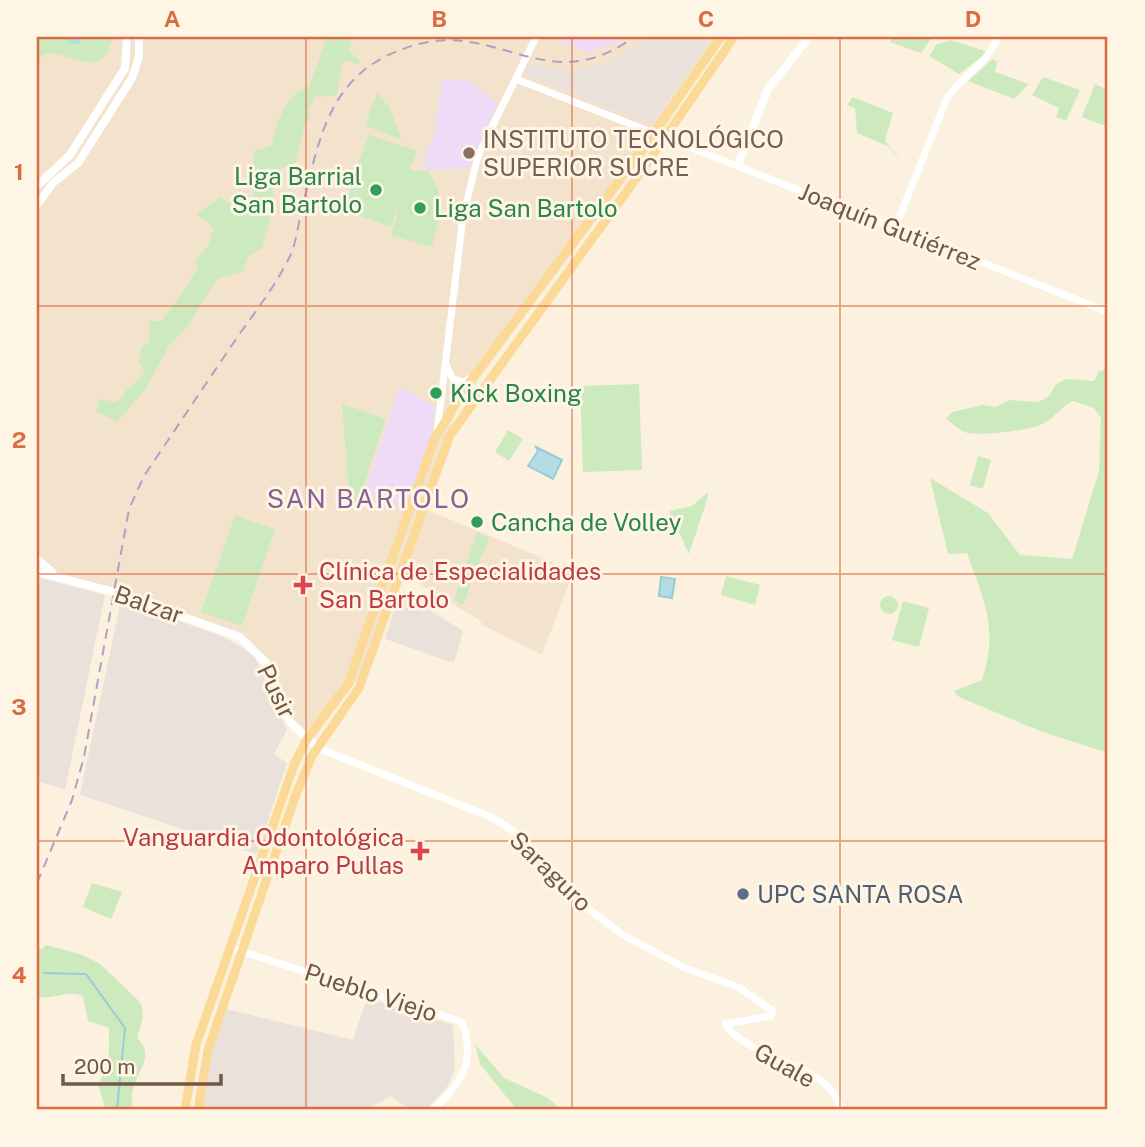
<svg xmlns="http://www.w3.org/2000/svg" width="1145" height="1147" viewBox="0 0 1145 1147" font-family="'Public Sans',sans-serif">
	<style>
		.residential { fill: #f3e3cd }
		.industrial { fill: #eae2da }
		.education { fill: #eedbf8 }
		.green { fill: #cde9be }
		.water { fill: #b4dce5; stroke: #9acbd6; stroke-width: 2 }
		.lines { fill: none; stroke-linecap: round; stroke-linejoin: round }
		.stream { stroke: #9acbd6; stroke-width: 2 }
		.river { stroke: #b4dce5; stroke-width: 10 }
		.tertiary { stroke: #fff; stroke-width: 7 }
		.secondary { stroke: #fff; stroke-width: 8 }
		.primary { stroke: #fbd996; stroke-width: 9 }
		.rail { stroke: #b49ec4; stroke-width: 2; stroke-dasharray: 10 7; stroke-linecap: butt }
		.grid { fill: none; stroke: #db6b42; stroke-width: 2; stroke-opacity: 0.55 }
		.education-dot { fill: #8d6e63; stroke: #fff5e4; stroke-width: 2.5 }
		.leisure-dot { fill: #2e9e5b; stroke: #fff5e4; stroke-width: 2.5 }
		.health-dot { fill: #e0444e; stroke: #fff5e4; stroke-width: 2.5 }
		.service-dot { fill: #5c6f8a; stroke: #fff5e4; stroke-width: 2.5 }
		.labels { text-anchor: middle; dominant-baseline: central; stroke-width: 6; stroke-linejoin: round; paint-order: stroke }
		.education-label { font-size: 24px; fill: #785e54; stroke: #fff5e4; text-anchor: start }
		.leisure-label { font-size: 24px; fill: #27864d; stroke: #fff5e4; text-anchor: start }
		.street-label { font-size: 24px; fill: #715847; stroke: #fff5e4 }
		.health-label { font-size: 24px; fill: #be3a42; stroke: #fff5e4; text-anchor: start }
		.service-label { font-size: 24px; fill: #4e5e75; stroke: #fff5e4; text-anchor: start }
		.neighbourhood-label { font-size: 26px; letter-spacing: 2px; fill: #866295; stroke: #fff5e4 }
		.neatline { fill: none; stroke: #db6b42; stroke-width: 2.5 }
		.grid-label { font-size: 23px; text-anchor: middle; font-weight: bold; fill: #db6b42 }
	</style>
	<rect width="100%" height="100%" fill="#fcf1de"/>
	<path class="residential" d="M37,37h687l-65,99 -178,239 -14,7 -109,297 -46,61 -30,-31 -7,-35 -26,-34 -212,-71z
		M423,508l12,5 174,73 -36,-14 -31,83 -59,-30 -4,-5 -78,-48z"/>
	<path class="industrial" d="M645,37h67l-60,87 -129,-49 4,-10 48,5 40,-9z
		M37,577l68,18 -40,195 -28,-9z
		M400,592l63,39 -9,32 -69,-24z
		M121,600l103,37 30,18 33,75 -13,24 13,9 -30,91 -177,-59z
		M367,998l86,27 2,45 -9,19 -21,21h-15l-19,-14 -26,14h-167l13,-55 16,-46 126,31z"/>
	<path class="education" d="M552,37h70l-5,5 -28,10z
		M443,78l27,3 28,22 -27,62 -17,4h-31l6,-25 4,-5z
		M399,387l36,19 -3,27 -24,74 -44,-12z"/>
	<path class="green" d="M37,37h76l-6,16 -8,8c-21,6 -37,-12 -57,-6l-5,14z
		M327,37h25l-3,14 12,11 -6,3 -6,-5 -6,2c-6,12 -1,22 -7,34l-21,1 -7,13 2,9 -5,5 -9,38 -25,11 3,33 -12,42 -14,8 -5,16 -25,6 -30,48 -18,18 -25,46 -28,32 -21,-11 3,-12 16,3 7,-4c5,-13 17,-15 23,-26l-6,-9 3,-17 7,-3v-22h13l36,-52 -3,-8 13,-15 6,-18 -17,-14 24,-17 15,11 14,-3 3,-10 1,-44 17,-5c7,-23 12,-52 38,-59z
		M893,37h38v2l-10,14 -31,-11z
		M951,40l37,12 -29,22 -30,-18 8,-12z
		M993,59l4,3 -2,10 34,12 -15,15 -46,-18z
		M1043,77l37,13 -14,31 -10,-4 3,-9 -27,-13z
		M1095,84l13,6v37l-26,-10z
		M377,93l12,14 13,33 -37,-15z
		M853,97l40,16 -8,27 22,31 -19,-25 -31,-13 -2,-25 -8,-3z
		M368,135l49,16 -7,19 18,1c20,32 11,42 4,76l-41,-12 11,-37 -11,29 -48,-17z
		M1108,369v384l-68,-22 -81,-34 -5,-6 28,-11c17,-52 2,-79 -15,-127l-19,1 -18,-76 58,35 32,42 52,4 27,-88 2,-53 -7,-10 -21,-7c-13,6 -18,17 -31,23 -10,6 -67,13 -77,8 -7,-3 -13,-9 -19,-13l6,-7 31,-7 13,2 14,-7 28,2 11,-6 7,-12 11,-5 27,2 5,-10z
		M639,384l3,86 -59,2 -3,-86z
		M342,404l44,15 -31,91 -5,-2z
		M508,430l15,9 -14,22 -14,-9z
		M978,456l13,4 -8,29 -13,-4z
		M708,492l-1,8 -18,54 -20,-43 23,-5z
		M235,516l40,13 -33,97 -41,-14z
		M477,532l12,5 -26,68 -9,-5z
		M726,576l34,9 -5,20 -34,-10z
		M880 605a9 9 0 1 1 18 0a9 9 0 1 1-18 0Z
		M903,601l26,7 -10,39 -27,-7z
		M92,883l30,9 -11,27 -28,-12z
		M46,945l37,10 17,9 37,35 5,7 1,12 -6,20c18,17 2,30 -3,48 -3,8 -2,16 -1,24h-27l-8,-25c13,-21 11,-34 11,-57l-21,-7 -5,-25c-17,-7 -29,4 -46,1v-48h5z
		M475,1044l29,34 44,20 14,12h-45l-37,-46z"/>
	<path class="water" d="M536,447l26,13 -9,19 -25,-13 10,-15z
		M661,577l14,2 -3,19 -13,-2z"/>
	<g class="lines">
		<path class="stream" d="M44,973l42,1 39,54 -8,82"/>
		<path class="river" d="M72,37l4,2"/>
		<path class="tertiary" d="M516,79l592,233
			M895,228l52,-130c16,-23 41,-35 51,-61
			M446,365l7,14 10,3 9,-4
			M437,432l26,-215 15,-61 58,-119
			M318,748l173,69 27,17 73,77 32,24 62,33 53,19 35,24 -2,5 -46,8c23,36 109,40 115,86
			M231,948l231,74c15,42 -1,60 -29,88"/>
		<path class="secondary" d="M738,165l30,-76 41,-52
			M37,186l33,-31 55,-87 2,-31
			M37,205l16,-22 25,-20 54,-85 7,-21v-20
			M37,559l15,13
			M37,572l74,19 129,46 31,31 9,34 11,21 27,25"/>
		<path class="primary" d="M185,1110l11,-65 98,-280 13,-26 41,-55 86,-244 28,-47 192,-260 67,-96
			M198,1110l10,-60 87,-253 17,-41 47,-68 91,-253 198,-273 86,-125"/>
		<path class="rail" d="M37,883l35,-83 12,-43 45,-248 15,-33c31,-46 61,-91 92,-137 19,-27 41,-55 55,-85 5,-12 7,-28 10,-41 19,-77 27,-143 114,-168 85,-24 133,55 219,-8"/>
	</g>
	<path class="grid" d="M306,37v1073M572,37v1073M840,37v1073M37,306h1071M37,574h1071M37,841h1071"/>
	<circle class="education-dot" cx="469" cy="153" r="7"/>
	<g class="leisure-dot">
		<circle cx="376" cy="190" r="7"/>
		<circle cx="420" cy="208" r="7"/>
		<circle cx="436" cy="393" r="7"/>
		<circle cx="477" cy="522" r="7"/>
	</g>
	<g class="health-dot">
		<path d="M299.5 574.5h7v7h7v7h-7v7h-7v-7h-7v-7h7z"/>
		<path d="M416.5 840.5h7v7h7v7h-7v7h-7v-7h-7v-7h7z"/>
	</g>
	<circle class="service-dot" cx="743" cy="894" r="7"/>
	<g class="labels">
		<g class="education-label">
			<text x="483" y="139">INSTITUTO TECNOLÓGICO<tspan x="483" dy="28">SUPERIOR SUCRE</tspan></text>
		</g>
		<g class="leisure-label">
			<text x="362" y="176" text-anchor="end">Liga Barrial<tspan x="362" dy="28">San Bartolo</tspan></text>
			<text x="434" y="208">Liga San Bartolo</text>
			<text x="450" y="393">Kick Boxing</text>
			<text x="491" y="522">Cancha de Volley</text>
		</g>
		<g class="street-label">
			<text transform="translate(890 226) rotate(22)">Joaquín Gutiérrez</text>
			<text transform="translate(149 604) rotate(19)">Balzar</text>
			<text transform="translate(277 691) rotate(64)">Pusir</text>
			<text transform="translate(551 871) rotate(44)">Saraguro</text>
			<text transform="translate(371 992) rotate(18)">Pueblo Viejo</text>
			<text transform="translate(785 1065) rotate(29)">Guale</text>
		</g>
		<g class="health-label">
			<text x="319" y="571">Clínica de Especialidades<tspan x="319" dy="28">San Bartolo</tspan></text>
			<text x="404" y="837" text-anchor="end">Vanguardia Odontológica<tspan x="404" dy="28">Amparo Pullas</tspan></text>
		</g>
		<g class="service-label">
			<text x="757" y="894">UPC SANTA ROSA</text>
		</g>
		<g class="neighbourhood-label">
			<text x="369" y="498">SAN BARTOLO</text>
		</g>
	</g>
	<rect width="1145" height="1147" fill="none" stroke="#fff5e4" stroke-width="77"/>
	<path d="M63 1074v10h158v-10" fill="none" stroke="#715847" stroke-width="3.5"/>
	<text x="74" y="1074" font-size="21" fill="#715847" stroke="#fff5e4" stroke-width="5" paint-order="stroke">200 m</text>
	<rect x="38" y="38" width="1068" height="1070" class="neatline"/>
	<g class="grid-label">
		<text x="172" y="27">A</text>
		<text x="439" y="27">B</text>
		<text x="706" y="27">C</text>
		<text x="973" y="27">D</text>
		<text x="19" y="180">1</text>
		<text x="19" y="448">2</text>
		<text x="19" y="715">3</text>
		<text x="19" y="983">4</text>
	</g>
</svg>
